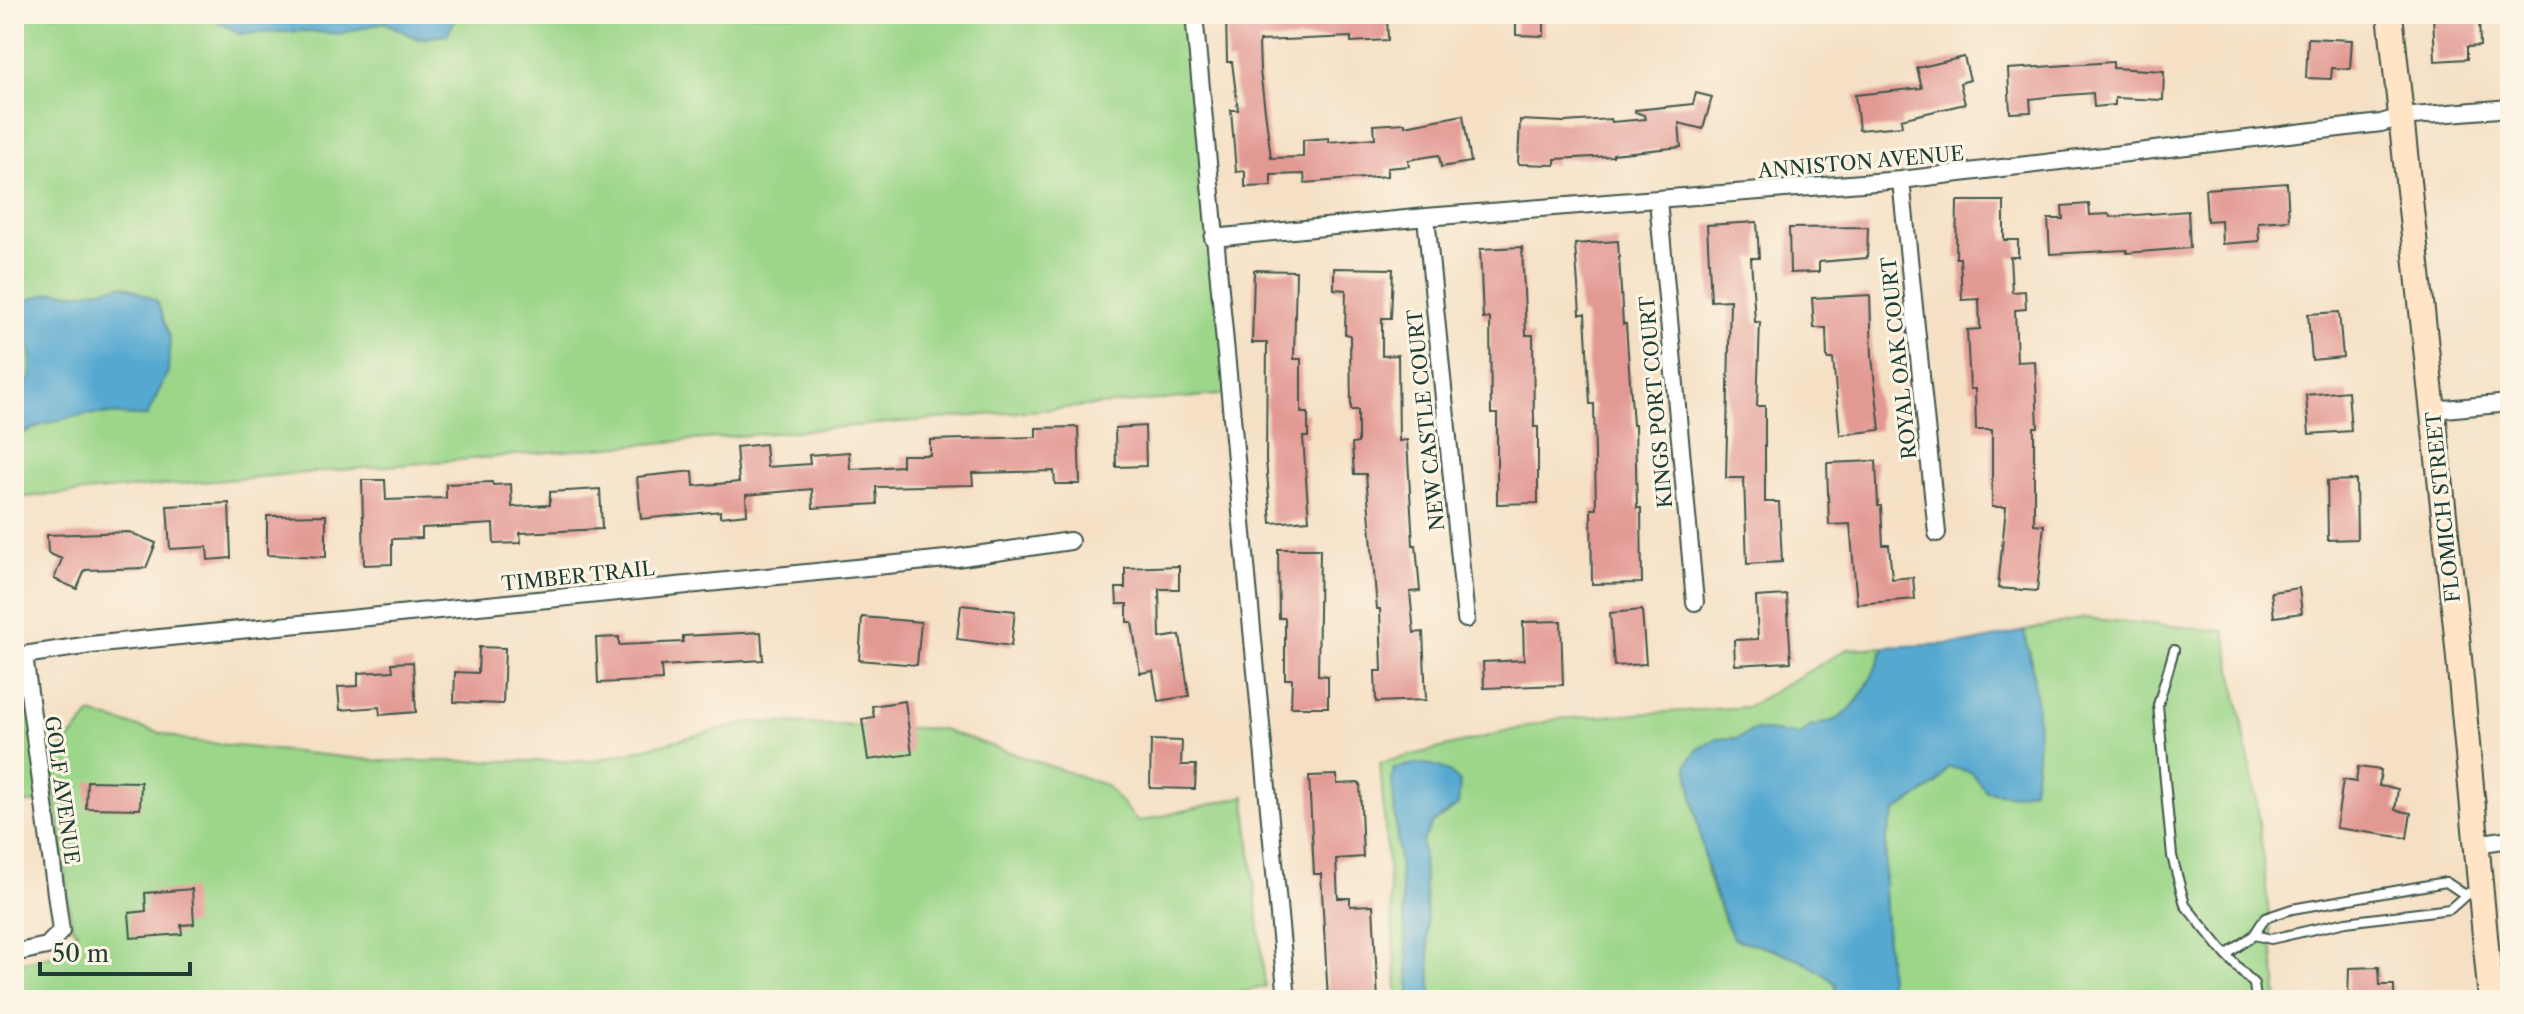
<svg xmlns="http://www.w3.org/2000/svg" width="2524" height="1014" viewBox="0 0 2524 1014" font-family="'Libre Caslon Text',serif">
	<style>
		.green { fill: #9bd689; stroke: #5d8a5e; stroke-width: 2 }
		.water { fill: #55a8d0; stroke: #3a7282; stroke-width: 2 }
		.building { fill: #e29893 }
		.lines { fill: none; stroke-linecap: round; stroke-linejoin: round }
		.lane-casing { stroke: #3f554a; stroke-width: 12 }
		.street-casing { stroke: #3f554a; stroke-width: 20 }
		.secondary-casing { stroke: #3f554a; stroke-width: 28 }
		.lane { stroke: #fff; stroke-width: 8 }
		.street { stroke: #fff; stroke-width: 16 }
		.secondary { stroke: #ffe4c6; stroke-width: 24 }
		.labels { text-anchor: middle; dominant-baseline: central; stroke-width: 6; stroke-linejoin: round; paint-order: stroke }
		.street-label { font-size: 20px; fill: #1f3d34; stroke: #fcf5e5 }
	</style>
	<rect width="100%" height="100%" fill="#fcf5e5"/>
	<filter id="ink" filterUnits="userSpaceOnUse"><feTurbulence type="fractalNoise" baseFrequency=".0125" numOctaves="2"/><feDisplacementMap in="SourceGraphic" scale="16" xChannelSelector="R" yChannelSelector="G"/><feConvolveMatrix kernelMatrix="1 2 1 2 8 2 1 2 1" color-interpolation-filters="sRGB"/></filter>
	<filter id="wash" filterUnits="userSpaceOnUse"><feTurbulence type="fractalNoise" baseFrequency=".006" numOctaves="4" result="noise"/><feDisplacementMap in="SourceGraphic" scale="32" xChannelSelector="R" yChannelSelector="G"/><feGaussianBlur stdDeviation="1.8" result="paint"/><feColorMatrix in="noise" values="0 0 0 0 0 0 0 0 0 0 0 0 0 0 0 0 0 1.4 0 .05"/><feComposite in="paint" operator="in"/></filter>
	<g filter="url(#wash)">
		<rect width="100%" height="100%" fill="#f5e0c5"/>
		<path class="green" d="M14,14h1179l36,380 -1215,104z
			M14,580l30,222 -30,2z
			M2083,618l142,13 32,172 21,197h-388l-6,-109 2,-53 9,-26 43,-29 10,-17 23,6 61,-111 -8,-30z
			M1884,647c-9,25 -24,61 -49,73 -16,7 -21,1 -34,15l-47,-5 -16,8 -21,1 -11,132 16,44 12,23c40,11 71,18 102,46l-1,16h-403l-10,-158 11,-19 25,-18 -64,-37 -2,12 19,220h-13l-18,-237 177,-44 190,-12 100,-58z
			M91,714l99,27 191,20h213l155,-39 192,7 165,56 32,37 107,-26 20,191 -60,13h-1191v-36l37,-8 16,-15h6v-6l4,-4 -5,-4 -22,-166z"/>
		<path class="water" d="M187,14h271l-11,21 -29,4 -34,-17 -44,12 -34,-3 -66,3 -25,-14z
			M124,285l33,16 13,37 -2,34 -21,44c-17,1 -34,-3 -50,-2 -20,0 -70,12 -83,26v-43l17,-19v-27l-17,-26v-21l39,-12 26,1z
			M2024,631c13,51 18,106 9,158l-19,6 -28,-4 -15,-19 -23,-5 -10,16 -43,29 -9,26 -2,53 6,109h-55l1,-16c-30,-27 -63,-35 -102,-45 -29,-55 -36,-115 -47,-175l11,-15 19,-10 21,-1 16,-8 47,5c13,-14 18,-8 34,-15 25,-12 40,-48 49,-73l85,-4z
			M1416,764c20,0 30,3 44,18l-2,23 -25,18 -11,19 10,158h-21l-19,-220 2,-12z"/>
		<g id="blocks">
			<path class="building" d="M1226,14h161l1,26 -37,2v-5l-92,4 1,30 11,87 32,-1v-17l26,-2v4l46,-4 -1,-13 31,-2v3l58,-11 8,47 -30,5 -2,-12 -31,5 1,6 -22,2v8l-82,7 -1,-9 -33,1v11l-26,1v-16l-9,1 -5,-62h7l-6,-48h-5z
				M1516,14h28v22l-28,-1z
				M2433,14h46l1,32 -13,1v12l-32,2z
				M2308,38l44,2 -2,29 -18,-1 -1,11 -25,-1z
				M1964,57l6,23 -10,3 5,21 -64,15 1,7 -43,4 -4,-35 67,-7 -5,-20z
				M2113,62v6l51,3 -1,29 -48,-2v7l-21,2 -1,-14 -39,3 -24,3 1,13 -21,1 -2,-44z
				M1696,93l16,4 -9,32 -24,-6 2,24 -68,7v2l-58,3v6l-37,-1 2,-44 44,2 47,-3 1,3 33,-3 -1,-4 -9,-3v-2l58,-6z
				M2287,183l2,37 -31,2 1,19 -37,3 -1,-24 -14,1 -2,-32z
				M1957,201h47v39h14v17h-8l2,35 13,-1 1,18 -11,1 2,52 18,-1 3,66h-4v97l10,1 -7,66 -39,-3 8,-81h-14v-77h-16l-1,-41h-5l-3,-59 13,-1 -1,-30 -17,1 -2,-42h-4z
				M2089,204l1,11 19,-1 1,3 78,-6 2,37 -63,5v-3l-77,4 -2,-35h15l-1,-13z
				M1757,222l2,36h-8l4,64h5l-3,84h8v96h14l3,60 -35,2 -3,-86h-18l4,-178 -19,1 -4,-76z
				M1868,227l-1,31 -48,4v10l-29,1 -1,-45z
				M1618,241l5,83h3l7,101h2l2,83h4l1,75 -50,1 -1,-75h5l-2,-105h-4l-5,-90h-5l-5,-70z
				M1522,247l4,88h7l1,92h4v76l-41,1v-90h-6l-1,-96 -7,1 -3,-70z
				M1334,268l59,1 -2,49h-9v38l16,-1 1,86 8,-1 6,105h3l4,46 -10,1 4,41 9,-1 3,68 -50,2 -1,-31h7l-2,-62h-3l-11,-135h-12l-2,-30 6,-1v-33h-7l-1,-75 -5,-1 1,-44 -12,-1z
				M1254,270l42,1 -2,88h7v54h7v24h-5l6,83 -38,3 -5,-63 1,-117h-15z
				M1870,295l2,62 8,73 -40,5 -7,-76h-6l-1,-31h-12l-2,-30z
				M2339,312l4,45 -31,3 -4,-46z
				M2348,391l3,40 -42,3 -3,-39z
				M1145,426l1,40 -30,1 -1,-39z
				M1078,427l2,57h-25l-1,-13 -82,2 1,12 -97,2 1,17 -64,4 -1,-19 -66,6 1,19 -27,3v-6l-79,8 -4,-42 56,-6 1,15 45,-4 -3,-35 29,-3 2,23 43,-3 -1,-9 40,-3 1,17 52,-3v-11h28v-15l106,-3v-9z
				M1876,461l2,45h3l2,39h6l3,34 21,-2 2,22 -58,5 -7,-80 -21,1 -2,-62z
				M362,480h23l1,20 60,-2v-14l46,-2 1,3 18,-1 1,23 38,-2v-13l50,-3 2,40 -82,4 1,10 -27,1 -1,-20 -71,4v10l-30,1v25l-28,1z
				M2356,480l1,59 -29,1 -1,-59z
				M229,503l2,55 -23,2 -1,-13 -37,2 -3,-43z
				M326,515v42l-59,-2v-39z
				M129,532l27,11 -10,25 -61,2 -8,19 -23,-10 8,-20 -14,-6 -1,-18z
				M1278,549h42l-2,126 10,1v31h-37l1,-28h-7v-61h-6z
				M1179,566v23h-20l1,49 20,-3 9,61 -31,5 -5,-30 -13,2 -8,-51h-5v-18h-10l-1,-16h9v-20z
				M2299,588l3,25 -28,4 -3,-25z
				M1787,595l4,67 -56,3 -1,-25 24,-1 -2,-42z
				M961,605l54,6 -4,35 -54,-7z
				M1642,610l4,54 -32,2 -4,-53z
				M862,617l59,5 -4,43 -58,-5z
				M1561,621l2,64 -79,3 -1,-26 41,-2 -1,-38z
				M761,632l2,28 -102,6 1,14 -64,3 -2,-45 23,-1v8l64,-3v-6z
				M479,647l26,1 -2,56 -49,-2 1,-30 23,1z
				M413,662l3,50 -36,3 -1,-8 -39,3 -2,-23 20,-1v-13l35,-2 -1,-8z
				M905,701l7,53 -44,6 -6,-41 12,-2 -2,-11z
				M1151,740l31,1 -1,24h15l-1,24 -45,-1z
				M2358,767l23,3 -2,16 19,3 -3,21 16,3 -4,25 -71,-10 7,-48 13,2z
				M1337,775v9l23,-1 3,74 -27,2 2,39h12v8l23,-1 5,95h-50l-7,-126h-7l-5,-98z
				M87,781l54,1 -1,27 -54,-1z
				M192,889l2,35 -13,1 1,9 -51,4 -2,-25 17,-2 -1,-18z
				M2379,967l1,18h14v15h-46l1,-32z"/>
		</g>
	</g>
	<g filter="url(#ink)">
		<use href="#blocks" fill-opacity="0" stroke="#3f554a" stroke-width="2"/>
		<g class="lines">
			<g class="lane-casing">
				<path id="lane" d="M2174,650l-16,55 14,151 13,49 41,50 28,29 2,16
					M2254,935l17,4 75,-17 104,-13 18,-16
					M2226,955l28,-20 11,-17 27,-9 154,-27 18,12"/>
			</g>
			<g class="street-casing">
				<path id="street" d="M1194,14l93,986
					M1901,180l36,353
					M1658,200l37,402
					M1426,217l40,402
					M1213,238l213,-21 475,-37 480,-57 20,-6 109,-9
					M2433,410l77,-7
					M2476,844l34,-5
					M14,953l33,-7 14,-15 -37,-276 66,-10 866,-87 114,-17"/>
			</g>
			<g class="secondary-casing">
				<path id="secondary" d="M2390,14l66,612 35,374"/>
			</g>
			<use href="#lane" class="lane"/>
			<use href="#street" class="street"/>
			<use href="#secondary" class="secondary"/>
		</g>
	</g>
	<g class="labels">
		<g class="street-label">
			<text transform="translate(1861 162) rotate(-5)">ANNISTON AVENUE</text>
			<text transform="translate(1899 358) rotate(-96)">ROYAL OAK COURT</text>
			<text transform="translate(1656 402) rotate(-95)">KINGS PORT COURT</text>
			<text transform="translate(1426 420) rotate(-96)">NEW CASTLE COURT</text>
			<text transform="translate(2443 507) rotate(-96)">FLOMICH STREET</text>
			<text transform="translate(578 576) rotate(-6)">TIMBER TRAIL</text>
			<text transform="translate(62 790) rotate(82)">GOLF AVENUE</text>
		</g>
	</g>
	<rect width="2524" height="1014" fill="none" stroke="#fcf5e5" stroke-width="48"/>
	<path d="M40 962v12h150v-12" fill="none" stroke="#1f3d34" stroke-width="4"/>
	<text x="52" y="962" font-size="24" fill="#1f3d34" stroke="#fcf5e5" stroke-width="6" paint-order="stroke">50 m</text>
</svg>
